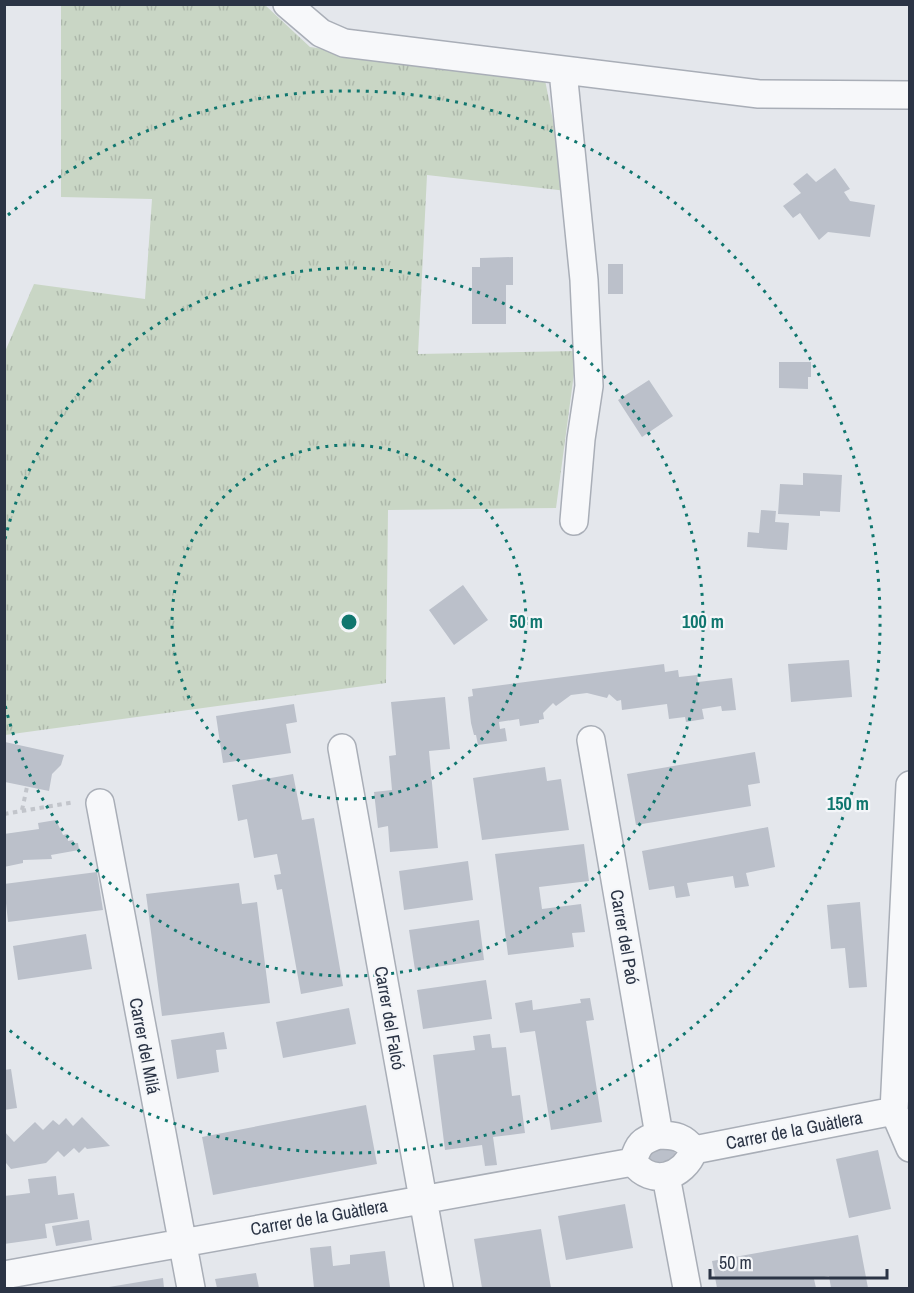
<svg xmlns="http://www.w3.org/2000/svg" width="914" height="1293" viewBox="0 0 914 1293" font-family="'Archivo Narrow',sans-serif">
	<style>
		.grass { fill: url(#grass-tufts) }
		.building { fill: #bbc0ca }
		.lines { fill: none; stroke-linecap: round; stroke-linejoin: round }
		.minor-casing { stroke: #a9aeb7; stroke-width: 30 }
		.path { stroke: #c2c5cb; stroke-width: 4; stroke-dasharray: 4.5 4.5; stroke-linecap: butt }
		.minor { stroke: #f7f8fa; stroke-width: 27 }
		.ring { fill: none; stroke: #0f766e; stroke-width: 3; stroke-dasharray: 3 6 }
		.labels { text-anchor: middle; dominant-baseline: central; stroke-width: 4.5; stroke-linejoin: round; paint-order: stroke }
		.street-label { font-size: 18px; fill: #2b3445; stroke: #f4f6f9 }
		.centre { fill: #0f766e; stroke: #f4f6f9; stroke-width: 3 }
		.ring-label { font-size: 18px; text-anchor: middle; font-weight: bold; fill: #0f766e; stroke: #f4f6f9; stroke-width: 4.5; stroke-linejoin: round; paint-order: stroke }
	</style>
	<defs>
		<pattern id="grass-tufts" width="24" height="20" patternUnits="userSpaceOnUse" patternTransform="scale(1.5)"><rect width="24" height="20" fill="#c9d6c5"/><path d="M3 7l-1-3M5 7V3M7 7l1-3M15 17l-1-3M17 17v-4M19 17l1-3" fill="none" stroke="#adb8ab"/></pattern>
	</defs>
	<rect width="100%" height="100%" fill="#e4e7ec"/>
	<path class="grass" d="M61,5h204l45,42 235,33 22,111 -140,-16 -9,179 159,-3 -21,157 -168,2 -2,173 -381,52 -1,-381 30,-70 111,15 7,-100 -91,-2z"/>
	<path class="building" d="M835,168l15,21 -6,3 6,9 25,4 -5,32 -42,-5 -9,8 -19,-27 -7,5 -10,-12 18,-13 -8,-9 14,-11 9,9z
		M513,257v28h-7v39h-34v-57h8v-9z
		M608,264h15v30h-15z
		M779,362h32v15h-3v12l-29,-1z
		M649,380l24,36 -31,21 -24,-37z
		M803,473l39,2 -2,37 -20,-1v5l-42,-2 2,-30 23,1z
		M761,510l15,1 -1,11 14,1 -2,27 -40,-3 1,-15 11,1z
		M463,585l25,35 -34,25 -25,-35z
		M849,660l3,37 -61,5 -3,-38z
		M664,664l1,8 13,-2 1,7 18,-2 1,7 34,-4 4,32 -14,1 -1,-5 -19,3 2,10 -18,3 -1,-5 -16,2 -2,-15 -45,6 -1,-10 -4,1 -8,-7 -2,4 -20,-5 -16,2 -15,11 -3,-3 -10,10 1,6 -5,1v3l-19,3 -1,-7 -20,3 1,7 5,-1 2,13 -29,4 -2,-10h-2l-3,-12 -3,-26 5,-1 -1,-7z
		M445,697l5,52 -21,2 9,97 -48,4 -2,-26 -10,2 -4,-36 18,-2 -3,-34 7,-1 -5,-53z
		M294,704l3,18 -11,2 5,29 -68,10 -7,-47z
		M5,742l59,13 -3,10 -9,9 -3,17 -44,-9z
		M755,752l5,31 -12,2 3,21 -115,19 -9,-51z
		M545,767l2,14 14,-2 8,51 -87,10 -9,-62z
		M293,774l9,46 12,-2 29,168 -42,8 -19,-105 -5,1 -3,-15 7,-1 -4,-20 -23,4 -7,-39 -9,2 -6,-36z
		M56,820l7,15 4,-1 1,7 5,-1 1,3h4l1,7 -28,5 1,4 -29,1v3l-19,4v-33l35,-5 -1,-6z
		M768,827l7,40 -29,6 3,13 -14,2 -2,-12 -46,7 3,13 -14,2 -2,-12 -25,4 -7,-39z
		M584,844l5,37 -50,6 3,22 39,-5 4,28 -13,1 2,14 -66,8 -13,-101z
		M468,861l5,39 -69,10 -5,-39z
		M97,872l6,38 -95,12 -4,-38z
		M239,883l3,21 15,-2 13,101 -108,13 -16,-122z
		M860,902l7,85 -18,1 -4,-40 -14,1 -4,-44z
		M479,920l5,40 -69,10 -6,-40z
		M86,934l6,35 -74,11 -5,-34z
		M486,980l6,39 -69,10 -6,-39z
		M590,998l4,22 -8,1 16,101 -51,8 -16,-99 -15,2 -5,-30 17,-3 1,10 48,-7 -1,-4z
		M349,1008l7,36 -73,14 -7,-36z
		M224,1032l3,17 -11,1 3,22 -42,7 -6,-39z
		M490,1034l2,14 14,-1 6,49 8,-1 5,38 -32,4 4,28 -12,1 -3,-21 -37,5 -12,-95 42,-5 -2,-14z
		M11,1069l6,39 -13,2v-40z
		M366,1105l11,59 -164,31 -11,-58z
		M82,1117l28,29 -23,3 -2,-2 -6,6 -5,-5 -10,9 -6,-6 -12,12 -35,6 -5,-6 -2,1v-33l10,11 21,-20 8,8 10,-10 6,5 7,-7 7,8z
		M674,1147l2,13 -26,3 -1,-12z
		M878,1150l13,59 -42,9 -13,-59z
		M56,1176l2,19 16,-2 4,26 -33,5 2,14 -43,6v-48l26,-3 -2,-14z
		M625,1204l8,44 -67,12 -8,-44z
		M89,1220l3,20 -36,6 -4,-20z
		M541,1229l10,59h-69l-8,-49z
		M858,1235l10,53h-37l-2,-12 -15,3 2,9h-99l-5,-27z
		M331,1246l2,20 17,-2v-9l35,-4 5,36 -76,1 -4,-40z
		M256,1273l3,15h-42l-2,-9z
		M163,1278l1,10h-55v-1z"/>
	<g class="lines">
		<g class="minor-casing">
			<path id="minor" d="M287,4l34,29 23,10 415,51 151,1
				M563,71l21,209 5,106 -8,53 -7,82
				M591,740l68,395
				M342,748l97,540
				M910,785l-16,326 16,37
				M100,803l91,485
				M659,1135c16,0 25,2 35,15 -11,28 -42,37 -61,12 5,-18 9,-22 26,-27z
				M694,1150l200,-39
				M666,1176l21,112
				M4,1275l629,-113"/>
		</g>
		<path class="path" d="M22,810l5,-23
			M4,814l71,-12"/>
		<use href="#minor" class="minor"/>
	</g>
	<g class="ring">
		<circle cx="349" cy="622" r="177"/>
		<path d="M5 539A354 354 0 1 1 5 705"/>
		<path d="M8 215A531 531 0 1 1 8 1029"/>
	</g>
	<g class="labels">
		<g class="street-label">
			<text transform="translate(625 937) rotate(80)">Carrer del Paó</text>
			<text transform="translate(390 1018) rotate(80)">Carrer del Falcó</text>
			<text transform="translate(145 1046) rotate(79)">Carrer del Milá</text>
			<text transform="translate(794 1130) rotate(-11)">Carrer de la Guàtlera</text>
			<text transform="translate(319 1217) rotate(-10)">Carrer de la Guàtlera</text>
		</g>
	</g>
	<circle cx="349" cy="622" r="9" class="centre"/>
	<g class="ring-label">
		<text x="526" y="628">50 m</text>
		<text x="703" y="628">100 m</text>
		<text x="848" y="810">150 m</text>
	</g>
	<rect width="914" height="1293" fill="none" stroke="#2b3445" stroke-width="12"/>
	<path d="M710 1269v9h177v-9" fill="none" stroke="#2b3445" stroke-width="3"/>
	<text x="719" y="1269" font-size="18" fill="#2b3445" stroke="#f4f6f9" stroke-width="4.5" paint-order="stroke">50 m</text>
</svg>
